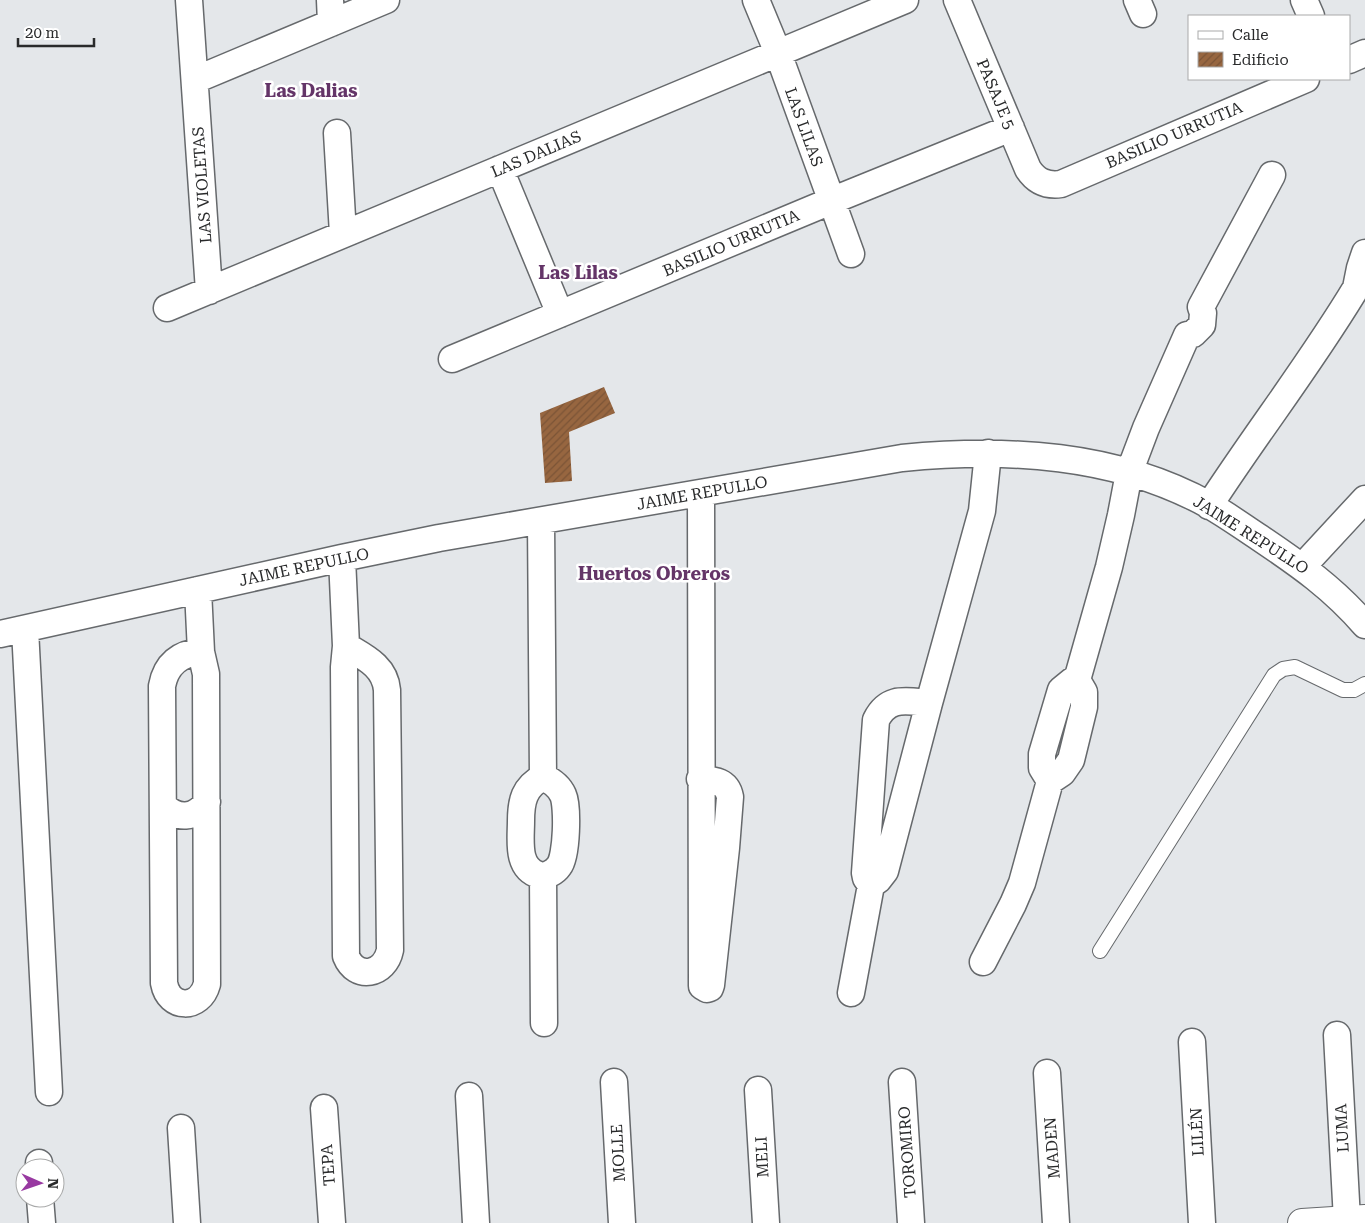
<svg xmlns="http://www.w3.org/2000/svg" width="1365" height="1223" viewBox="0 0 1365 1223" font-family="'Roboto Serif',serif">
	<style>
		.building { fill: url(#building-hatch) }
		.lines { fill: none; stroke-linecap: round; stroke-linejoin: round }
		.service-casing { stroke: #66696c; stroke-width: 16 }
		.minor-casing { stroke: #66696c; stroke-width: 29 }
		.tertiary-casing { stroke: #66696c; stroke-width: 30 }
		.service { stroke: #fff; stroke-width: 14 }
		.minor { stroke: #fff; stroke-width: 26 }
		.tertiary { stroke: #fff; stroke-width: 28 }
		.labels { text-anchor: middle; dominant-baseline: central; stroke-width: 5; stroke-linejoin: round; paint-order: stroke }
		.street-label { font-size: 16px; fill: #292a2b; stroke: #fff }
		.neighbourhood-label { font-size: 18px; font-weight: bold; fill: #643568; stroke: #fff }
	</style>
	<defs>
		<pattern id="building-hatch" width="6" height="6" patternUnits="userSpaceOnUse" patternTransform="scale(1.25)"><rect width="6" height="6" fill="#976640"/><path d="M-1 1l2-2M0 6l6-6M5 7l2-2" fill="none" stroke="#7b5436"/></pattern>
	</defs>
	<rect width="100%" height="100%" fill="#e4e7ea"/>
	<path class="building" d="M604,387l11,26 -46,19 3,49 -27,2 -5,-70z"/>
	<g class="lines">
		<g class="service-casing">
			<path id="service" d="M1100,951l174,-276 9,-6 12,-2 48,23h11l11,-6"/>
		</g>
		<g class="minor-casing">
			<path id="minor" d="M189,0l20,291
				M330,0l1,23
				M756,0l22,53 73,201
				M957,0l71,169c8,12 18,17 33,15l245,-105
				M1137,0l6,14
				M1304,0l7,16
				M1349,60l16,-7
				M195,80l191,-80
				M337,133l6,101
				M500,169l60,145
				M1356,288l4,-20 5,-15
				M167,308l738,-308
				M452,359l379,-158 180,-73
				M1209,506c48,-74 102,-143 147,-218l9,-8
				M541,521l2,256
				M342,558l4,88 -2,21 2,289c10,25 39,19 44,-6l-3,-260c-2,-24 -23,-33 -41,-44
				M1303,566l62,-67
				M198,590l3,62 5,22 1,310c-7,26 -38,26 -43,-1l-2,-297c4,-22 18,-33 39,-34
				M25,629l24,463
				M0,634l342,-76 97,-20 463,-80c105,-10 213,-5 307,47 18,10 34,22 51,33 40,27 73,50 105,87
				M543,777c9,4 16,9 20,18 5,11 4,61 -4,71 -4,6 -13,11 -20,9 -23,-7 -18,-35 -18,-54 0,-20 3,-34 22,-44z
				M700,779c15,1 27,2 30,18l-4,51 -15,137 -1,3 -3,1 -5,-3 -1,-493
				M1050,781l-8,-13v-14l19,-64 11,-9 5,-1
				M163,805c14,15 32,14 44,-3
				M543,876l1,147
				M871,885l-5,-7 -1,-5 11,-153c12,-24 29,-19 53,-17
				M983,962l30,-58 9,-21 28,-102 12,-8 9,-13 13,-53v-15l-7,-12 32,-113 12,-52 8,-42 17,-45 41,-93 6,-1 9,-9 1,-12 -2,-6 71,-132
				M851,993l20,-108 7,-5 7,-9 44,-168 53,-192 6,-58
				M1337,1035l10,185
				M1192,1042l10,181
				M1047,1073l9,150
				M614,1082l8,141
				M902,1082l9,141
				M758,1090l8,133
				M469,1096l7,127
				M324,1108l8,115
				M181,1128l6,95
				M39,1163v5
				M40,1198l2,25"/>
		</g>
		<g class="tertiary-casing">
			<path id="tertiary" d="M1302,1223l63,-4"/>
		</g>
		<use href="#service" class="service"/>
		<use href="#minor" class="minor"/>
		<use href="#tertiary" class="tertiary"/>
	</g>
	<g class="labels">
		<g class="street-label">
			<text transform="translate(996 94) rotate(67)">PASAJE 5</text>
			<text transform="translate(804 127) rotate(70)">LAS LILAS</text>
			<text transform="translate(1174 135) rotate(-23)">BASILIO URRUTIA</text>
			<text transform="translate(536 154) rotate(-23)">LAS DALIAS</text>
			<text transform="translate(202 185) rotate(-94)">LAS VIOLETAS</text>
			<text transform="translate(731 243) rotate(-23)">BASILIO URRUTIA</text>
			<text transform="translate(702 493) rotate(-10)">JAIME REPULLO</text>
			<text transform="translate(1251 535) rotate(32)">JAIME REPULLO</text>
			<text transform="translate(304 567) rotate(-12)">JAIME REPULLO</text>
			<text transform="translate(1342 1128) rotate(-93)">LUMA</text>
			<text transform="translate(1197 1132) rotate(-93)">LILÉN</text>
			<text transform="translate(1052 1148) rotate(-94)">MADEN</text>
			<text transform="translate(907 1152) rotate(-94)">TOROMIRO</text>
			<text transform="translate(618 1153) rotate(-93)">MOLLE</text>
			<text transform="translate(762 1157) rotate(-93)">MELI</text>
			<text transform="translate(328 1165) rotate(-94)">TEPA</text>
		</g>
		<g class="neighbourhood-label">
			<text x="311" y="90">Las Dalias</text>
			<text x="578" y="272">Las Lilas</text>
			<text x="654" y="573">Huertos Obreros</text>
		</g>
	</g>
	<rect x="1188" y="15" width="162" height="65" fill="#ffffff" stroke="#a9aaaa"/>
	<rect x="1198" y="31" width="25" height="8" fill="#ffffff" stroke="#a9aaaa"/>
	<text x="1232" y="40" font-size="15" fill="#292a2b">Calle</text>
	<rect x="1198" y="52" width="25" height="15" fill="url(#building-hatch)" stroke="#a9aaaa"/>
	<text x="1232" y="65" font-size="15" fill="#292a2b">Edificio</text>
	<g transform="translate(40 1183) rotate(92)"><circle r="24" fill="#ffffff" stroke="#a9aaaa"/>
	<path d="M0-4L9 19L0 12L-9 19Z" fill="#9839a1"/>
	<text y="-8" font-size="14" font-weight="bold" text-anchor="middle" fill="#292a2b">N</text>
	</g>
	<path d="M18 38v8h76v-8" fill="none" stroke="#292a2b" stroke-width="2.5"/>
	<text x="25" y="38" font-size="15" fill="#292a2b" stroke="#ffffff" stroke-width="4" paint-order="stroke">20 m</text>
</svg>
